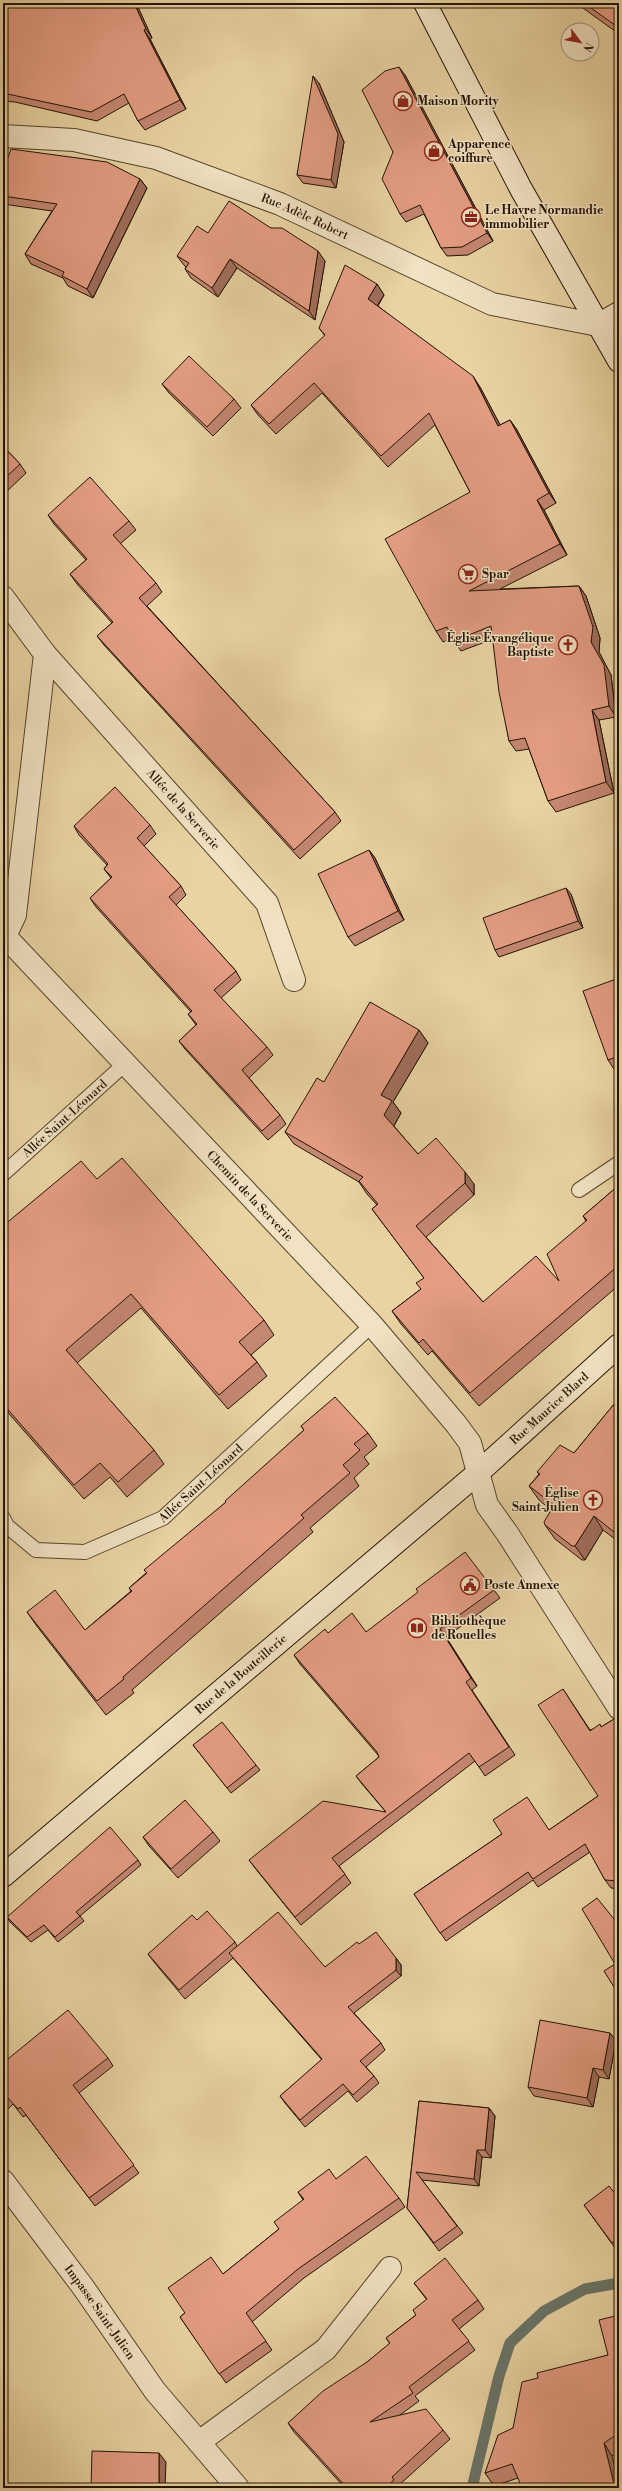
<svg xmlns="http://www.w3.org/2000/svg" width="622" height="2491" viewBox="0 0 622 2491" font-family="'Libre Bodoni',serif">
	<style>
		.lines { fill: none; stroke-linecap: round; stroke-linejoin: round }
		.stream { stroke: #6a7569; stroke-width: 11 }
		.lane-casing { stroke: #54432a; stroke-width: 16 }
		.street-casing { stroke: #54432a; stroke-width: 24 }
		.secondary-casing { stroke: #221302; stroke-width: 24 }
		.lane { stroke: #f1e2c3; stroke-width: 14 }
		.street { stroke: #f1e2c3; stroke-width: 22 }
		.secondary { stroke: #f1e2c3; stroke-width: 22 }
		.wall { fill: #c48771; stroke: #221302 }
		.shaded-wall { fill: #a06e5c; stroke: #221302 }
		.building { fill: #e49d83; stroke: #221302 }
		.labels { text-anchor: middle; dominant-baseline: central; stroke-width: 3; stroke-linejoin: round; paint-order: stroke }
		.poi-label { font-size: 12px; font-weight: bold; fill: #221302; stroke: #f1e2c3; text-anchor: start }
		.street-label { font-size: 12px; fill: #221302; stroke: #f1e2c3 }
	</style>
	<rect width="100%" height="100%" fill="#e9d3a3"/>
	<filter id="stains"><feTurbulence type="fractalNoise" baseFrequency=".005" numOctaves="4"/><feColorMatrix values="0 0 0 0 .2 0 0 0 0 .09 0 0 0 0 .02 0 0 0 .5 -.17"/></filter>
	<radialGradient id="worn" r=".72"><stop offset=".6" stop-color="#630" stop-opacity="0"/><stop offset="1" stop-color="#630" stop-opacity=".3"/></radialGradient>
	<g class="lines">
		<path class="stream" d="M472,2488l27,-112 11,-33 34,-32 41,-22 34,-6"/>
		<g class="lane-casing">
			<g id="lane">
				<path id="s1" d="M3,1174l123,-111"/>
				<path d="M579,1190l40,-27"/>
				<path id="s2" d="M3,1518l4,8 29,24 49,2 78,-34 209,-193"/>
			</g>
		</g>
		<g class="street-casing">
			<g id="street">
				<path id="s3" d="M3,136l71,4 82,18 124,46 212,100 106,21 21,-12"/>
				<path d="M3,597l42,57 -30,261 -10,21"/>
				<path id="s4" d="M45,654l222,249 27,77"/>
				<path id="s5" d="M3,934l369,391 84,99 14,19 17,62 20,28 112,175"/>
				<path id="s6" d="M3,2181l80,106 72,104 83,97"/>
				<path d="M199,2442l127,-93 64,-81"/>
			</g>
		</g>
		<g class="secondary-casing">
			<g id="secondary">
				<path d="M425,3l96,186 98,172"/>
				<path id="s7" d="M3,1876l476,-404 140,-127"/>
			</g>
		</g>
		<use href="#lane" class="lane"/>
		<use href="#street" class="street"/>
		<use href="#secondary" class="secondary"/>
	</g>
	<path class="wall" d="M3,3h133l16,35 -2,1 36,70 -41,21 -7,-9 -9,-18 -32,18 -82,-19 -12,-1z
		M576,3h43v31z
		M405,75l88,166 -25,14 -21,1 -6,-8 -17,-34 -18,8 -6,-8 -7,-62z
		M319,83l25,59 -8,46 -33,-5 -6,-8z
		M3,171l137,8 7,9 -54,110 -25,-12 -5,-8 -32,-14 -6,-10 27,-43 -49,-7z
		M271,228l54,33 -10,59 -78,-52 -19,29 -27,-19 -6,-9 1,-2 -2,-2 -7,-9 31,-23z
		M377,284l7,11 -6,11 102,81 20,38 10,-5 7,10 39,73 -12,7 23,45 -67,34 79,-3 7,10 14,42 -1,14 12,23 5,42 -17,3 15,73 -58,19 -8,-11 -19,-52 -13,2 -7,-10 -16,-102 -32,12 -9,-13 -9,4 -7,-11 34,-139 -35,-67 -47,42 -66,-74 -46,41 -18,-19 -7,-10 74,-69 -6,-8z
		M162,384l72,15 7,9 -28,28 -44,-43z
		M3,446l17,18 6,9 -23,22z
		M48,515l81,6 7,9 -16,14 36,39 6,9 -15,14 188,206 6,9 -41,38 -196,-214 -7,-9 15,-13 -35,-39 -7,-10 16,-14 -32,-36z
		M150,825l6,9 -12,12 37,40 5,9 -10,10 60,66 5,9 -20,18 46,49 6,8 -24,23 31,37 6,9 -18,16 -83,-91 -6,-8 17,-16 -8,-11 3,-2 -95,-105 -6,-9 21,-20 -7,-9 3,-4 -28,-30 -5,-9z
		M369,850l6,8 29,62 -49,26 -7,-9z
		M571,894l12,34 -84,29 -4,-7z
		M619,978v89l-5,2 -6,-9z
		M419,1030l9,13 -35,59 8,11 -7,13 24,28 56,30v11l-48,42 57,65 76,-21 27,-60 -3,-5 36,-31v100l-140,121 -47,-55 -4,4 -27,-31 -9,-13 29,-22 3,-11 -52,-69 5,-4 -10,-11 -8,-12 -65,-38 -9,-12 39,-50z
		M97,1179l167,141 10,15 -23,20 6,7 10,14 -39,33 -87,-101 -64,55 77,87 10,14 -37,33 -17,-20 -26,22 -81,-92v-181z
		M619,1398v144l-16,-12 -18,30h-3l-27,-21 -10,-14 6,-15 -12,-10 -10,-14 10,-12 -2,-2 37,-19z
		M301,1426l67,7 9,13 -13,11 5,7 -15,14 5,8 -49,42 3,4 -181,158 2,3 -28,22 -70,-90 -9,-13 58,18 46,-39 -2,-3 97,-86 78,-72z
		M494,1590l6,8 -54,39 31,49 -5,4 43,65 -30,21 -10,-15 -136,105 12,17 -50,42 -46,-57 -6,-8 136,-49 -23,-27 -6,-8 23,-19 -1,-2 -78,-91 -6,-9 34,-22 38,-1z
		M563,1689l27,41 11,-3 18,-11v173l-8,-1 -6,-8 -15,-28 -52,35 -5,-7 -87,61 -32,-47 88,-60 47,-4 49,-34z
		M193,1745l63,20 4,5 -29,23z
		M213,1832l7,9 -42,37 -29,-32 -6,-9z
		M138,1860l3,5 -61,51 4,5 -26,21 -10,-12 -17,12 -21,-20 -3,-5z
		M197,1920l38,22 2,4 88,21 34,-23 37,14 5,7v11l-47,37 27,30 4,7 -19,17 8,9 5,7 -22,19 -9,-11 -43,36 -20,-24 -5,-7 42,-36 -89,-102 -48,41 -31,-37 -6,-8z
		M610,2033l6,8 -7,38 -10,-2 -6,30 -59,-11 -6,-9z
		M108,2058l5,8 -34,27 60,80 -44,33 -69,-91 -3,2 -10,-13 -10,10v-51z
		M419,2101l70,7 6,8 -4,42 -9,-1 -3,29 -57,-6 41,53 -24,18 -32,-43z
		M336,2179l63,19 6,9 -101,71 -52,44 20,28 -46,33 -46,-66 5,-4 38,-39 56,-45 24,-29 -5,-8z
		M619,2194v57l-1,1 -34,-47 33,-9z
		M414,2283l64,17 6,9 -25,20 16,21 -60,46 4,5 -19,14 43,15 7,9 -52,47 2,2h-55l-51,-56 -6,-9 79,-61 23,-18 -4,-6 30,-23 11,-15z
		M619,2315v137l-7,4 -94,22 -24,8 -9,-13 28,-45 25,-50 70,-23z"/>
	<path class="shaded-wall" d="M134,3h2l16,35 -6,-9z
		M144,30l6,9 36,70 -6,-9z
		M399,67l6,8 88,166 -6,-8z
		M313,76l6,7 25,59 -8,46 -5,-8z
		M140,179l7,9 -54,110 -6,-9z
		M318,251l7,10 -10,59 -6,-9z
		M230,259l7,9 -19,29 -6,-9z
		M377,284l7,11 -9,14 -7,-10z
		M473,376l7,11 26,49 -8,-10z
		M510,420l7,10 39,73 -7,-10z
		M537,500l7,10 23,45 -7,-11z
		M579,586l7,10 14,42 -1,14 12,23 5,42 -7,-11 -18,-64z
		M592,710l7,10 15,73 -8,-11z
		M369,850l6,8 29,62 -6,-9z
		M566,888l5,6 12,34 -5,-7z
		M419,1030l9,13 -35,59 8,11 -8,14 -9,-12 -3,-20z
		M465,1172l9,12v11l-9,-12z
		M594,1516l9,14 -18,30 -10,-14z
		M440,1629l6,8 31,49 -6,-8z
		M396,1958l5,7v11l-5,-6z
		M610,2033l6,8 -7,38 -6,-9z
		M593,2068l6,9 -6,30 -6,-9z
		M489,2108l6,8 -4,42 -6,-8z
		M477,2150l5,7 -3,29 -5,-7z
		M604,2443l8,13 7,26v6h-4z
		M159,2453l7,9 -1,26h-6z"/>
	<path class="building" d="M3,3h131l12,26 -2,1 36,70 -42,21 -14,-27 -33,18 -88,-19z
		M584,3h35v25z
		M399,67l88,166 -25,14 -21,1 -21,-43 -20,9 -18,-35 11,-27 -31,-62 23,-19z
		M313,76l25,58 -7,46 -34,-5z
		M11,149l96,13 33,17 -53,110 -25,-13 2,-4 -39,-18 32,-50 -54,-8v-25z
		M229,201l42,27h11l36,23 -9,60 -79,-52 -18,29 -27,-19 4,-6 -12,-7 20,-30 11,7z
		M345,265l32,19 -9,15 105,77 25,50 12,-6 39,73 -12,7 23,44 -91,47 110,-5 14,41 -2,15 13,23 5,41 -17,4 14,72 -58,19 -23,-63 -16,3 -10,-49 -8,-66 -37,15 -7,-14 -11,4 -51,-92 85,-47 -41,-79 -48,43 -67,-73 -45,41 -18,-19 74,-70 -6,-7z
		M189,356l45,43 -27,28 -45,-43z
		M3,446l17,18 -17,16z
		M90,477l39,44 -16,14 43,48 -17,15 196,214 -41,38 -197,-214 16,-14 -43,-48 17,-15 -39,-44z
		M115,787l35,38 -13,13 44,48 -12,11 67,74 -22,19 53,57 -25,23 38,45 -18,16 -83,-90 18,-17 -9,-10 4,-3 -102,-113 22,-21 -8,-8 4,-5 -34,-38z
		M369,850l29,61 -50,26 -30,-63z
		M566,888l12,33 -83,29 -12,-32z
		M619,978v78l-11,4 -25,-69z
		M370,1002l49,28 -38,65 11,6 -8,14 34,39 18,-16 29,34v11l-49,43 67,76 53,-46 23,25 -12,-27 40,-34 -4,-4 36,-31v80l-149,128 -47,-54 -4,4 -27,-32 29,-22 -5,-6 8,-5 -52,-69 6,-5 -19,-23 4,-4 -78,-45 32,-54 7,4z
		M122,1158l142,162 -25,22 18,20 -38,33 -88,-101 -65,56 88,100 -36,32 -18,-19 -26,22 -71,-81v-178l78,-65 16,18z
		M335,1397l33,36 -14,11 6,6 -17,15 7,8 -49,42 3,3 -181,159 1,2 -27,22 -70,-89 28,-22 30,40 47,-39 -3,-3 18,-15 -3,-3 82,-68 -1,-1 79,-71 -3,-4z
		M619,1398v138l-25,-20 -19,30h-3l-27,-21 -1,-3 10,-17 -25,-19 11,-12 -3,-2 23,-27 14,8z
		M465,1552l29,38 -54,39 31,49 -5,4 43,65 -30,20 -10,-14 -137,105 13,16 -50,43 -46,-57 74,-59 63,11 -30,-36 23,-19 -2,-5 -83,-97 31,-26 3,4 24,-20 14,19 52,-40 -2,-3z
		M563,1689l27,42 10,-7 1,3 18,-11v165l-14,-1 -20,-36 -52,35 -5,-7 -88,61 -26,-39 88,-60 -9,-14 34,-23 22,33 49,-34 -60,-91z
		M222,1722l34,43 -29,23 -34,-43z
		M185,1800l28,32 -42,37 -28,-32z
		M110,1827l28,33 -62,52 4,4 -25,21 -11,-12 -17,12 -20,-20z
		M597,1898l21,26 1,-1v72l-15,-24 11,-7 -33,-55z
		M207,1911l28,31 -56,48 -31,-36 44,-39 5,5z
		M278,1912l47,55 32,-25 2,2 17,-12 20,26v12l-48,37 33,36 -21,18 14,15 -21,19 -10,-11 -43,36 -20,-24 42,-37 -93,-106z
		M68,2010l40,48 -35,27 61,80 -45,33 -69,-91 -2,2 -11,-12 -4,4v-38z
		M540,2020l70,13 -7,37 -10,-2 -6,30 -59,-11z
		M419,2101l70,7 -4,42h-8l-3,29 -58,-7 41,54 -23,17 -27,-35z
		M366,2156l33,42 -101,71 -52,44 20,28 -47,33 -39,-57 5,-4 -17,-25 43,-31 12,17 56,-45 -5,-7 30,-23 -6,-7 31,-23 7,10z
		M609,2186l8,10 2,-2v44l-7,5 -28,-38z
		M445,2258l33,42 -26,20 17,21 -60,46 4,6 -43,29 56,-13 17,21 -51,47 2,3 -9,8h-38l-59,-65 35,-32 44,-29 23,-19 -4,-5 30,-23 -3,-5 14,-11 -13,-16z
		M619,2315v118l-15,10 11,45h-93l-10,-24 -27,9 13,-38 15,-7 9,-46 16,-4 -1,-5 71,-18 -9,-35z
		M92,2451l67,2v35h-68z"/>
	<defs>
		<g id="shop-ring" transform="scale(1)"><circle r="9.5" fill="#f1e2c3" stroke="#8f2418" stroke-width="1.5"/><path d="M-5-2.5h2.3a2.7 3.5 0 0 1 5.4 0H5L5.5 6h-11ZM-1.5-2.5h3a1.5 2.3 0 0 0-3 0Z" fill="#8f2418"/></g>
		<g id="office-ring" transform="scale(1)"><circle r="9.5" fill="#f1e2c3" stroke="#8f2418" stroke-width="1.5"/><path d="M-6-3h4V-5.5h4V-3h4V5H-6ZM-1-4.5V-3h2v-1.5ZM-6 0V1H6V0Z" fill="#8f2418"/></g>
		<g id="supermarket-ring" transform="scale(1)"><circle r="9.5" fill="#f1e2c3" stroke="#8f2418" stroke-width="1.5"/><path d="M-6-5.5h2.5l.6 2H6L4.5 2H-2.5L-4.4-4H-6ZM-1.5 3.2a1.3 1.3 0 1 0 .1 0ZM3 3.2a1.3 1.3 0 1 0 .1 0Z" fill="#8f2418"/></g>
		<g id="church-ring" transform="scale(1)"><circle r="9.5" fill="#f1e2c3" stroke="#8f2418" stroke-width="1.5"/><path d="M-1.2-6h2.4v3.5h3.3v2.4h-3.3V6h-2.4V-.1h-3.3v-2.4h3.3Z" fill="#8f2418"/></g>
		<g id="civic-ring" transform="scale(1)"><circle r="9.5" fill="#f1e2c3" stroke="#8f2418" stroke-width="1.5"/><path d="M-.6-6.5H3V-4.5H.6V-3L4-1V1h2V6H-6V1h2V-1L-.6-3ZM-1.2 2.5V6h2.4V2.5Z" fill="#8f2418"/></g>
		<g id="library-ring" transform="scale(1)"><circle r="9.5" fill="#f1e2c3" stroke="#8f2418" stroke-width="1.5"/><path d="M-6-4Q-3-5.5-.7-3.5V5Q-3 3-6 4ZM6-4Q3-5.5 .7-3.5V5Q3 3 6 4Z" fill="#8f2418"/></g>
	</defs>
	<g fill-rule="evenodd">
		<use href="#shop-ring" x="403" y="101"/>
		<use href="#shop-ring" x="434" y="151"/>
		<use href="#office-ring" x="471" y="217"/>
		<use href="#supermarket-ring" x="468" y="574"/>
		<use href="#church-ring" x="568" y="645"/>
		<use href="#church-ring" x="593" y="1500"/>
		<use href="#civic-ring" x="470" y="1585"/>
		<use href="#library-ring" x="417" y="1628"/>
	</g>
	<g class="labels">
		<g class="poi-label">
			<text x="417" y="101">Maison Mority</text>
			<text x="448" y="144">Apparence<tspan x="448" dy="14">coiffure</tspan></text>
			<text x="485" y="210">Le Havre Normandie<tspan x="485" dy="14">immobilier</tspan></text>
			<text x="482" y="574">Spar</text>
			<text x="554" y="638" text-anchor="end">Église Évangélique<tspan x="554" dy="14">Baptiste</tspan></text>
			<text x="579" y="1493" text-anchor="end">Église<tspan x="579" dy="14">Saint-Julien</tspan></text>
			<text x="484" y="1585">Poste Annexe</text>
			<text x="431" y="1621">Bibliothèque<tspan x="431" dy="14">de Rouelles</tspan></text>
		</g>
		<g class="street-label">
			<text stroke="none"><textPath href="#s3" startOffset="315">Rue Adèle Robert</textPath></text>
			<text stroke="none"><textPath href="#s4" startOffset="208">Allée de la Serverie</textPath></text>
			<text stroke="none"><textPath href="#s1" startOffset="83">Allée Saint-Léonard</textPath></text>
			<text stroke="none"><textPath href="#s5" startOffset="360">Chemin de la Serverie</textPath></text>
			<text stroke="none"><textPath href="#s7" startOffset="719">Rue Maurice Blard</textPath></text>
			<text stroke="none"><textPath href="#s2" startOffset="232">Allée Saint-Léonard</textPath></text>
			<text stroke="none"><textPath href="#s7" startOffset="312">Rue de la Bouteillerie</textPath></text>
			<text stroke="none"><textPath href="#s6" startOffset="163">Impasse Saint-Julien</textPath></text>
		</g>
	</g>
	<rect width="622" height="2491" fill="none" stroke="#e9d3a3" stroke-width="16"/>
	<rect x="4" y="4" width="614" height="2483" fill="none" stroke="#221302" stroke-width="2"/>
	<rect x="8" y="8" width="606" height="2475" fill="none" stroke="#221302"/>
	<g transform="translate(580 42) rotate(122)"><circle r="19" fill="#f1e2c3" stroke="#9e8f76"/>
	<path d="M0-3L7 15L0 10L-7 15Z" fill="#8f2418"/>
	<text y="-6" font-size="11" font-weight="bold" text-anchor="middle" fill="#221302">N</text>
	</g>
	<rect width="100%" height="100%" filter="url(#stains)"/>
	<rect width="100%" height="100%" fill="url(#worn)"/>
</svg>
